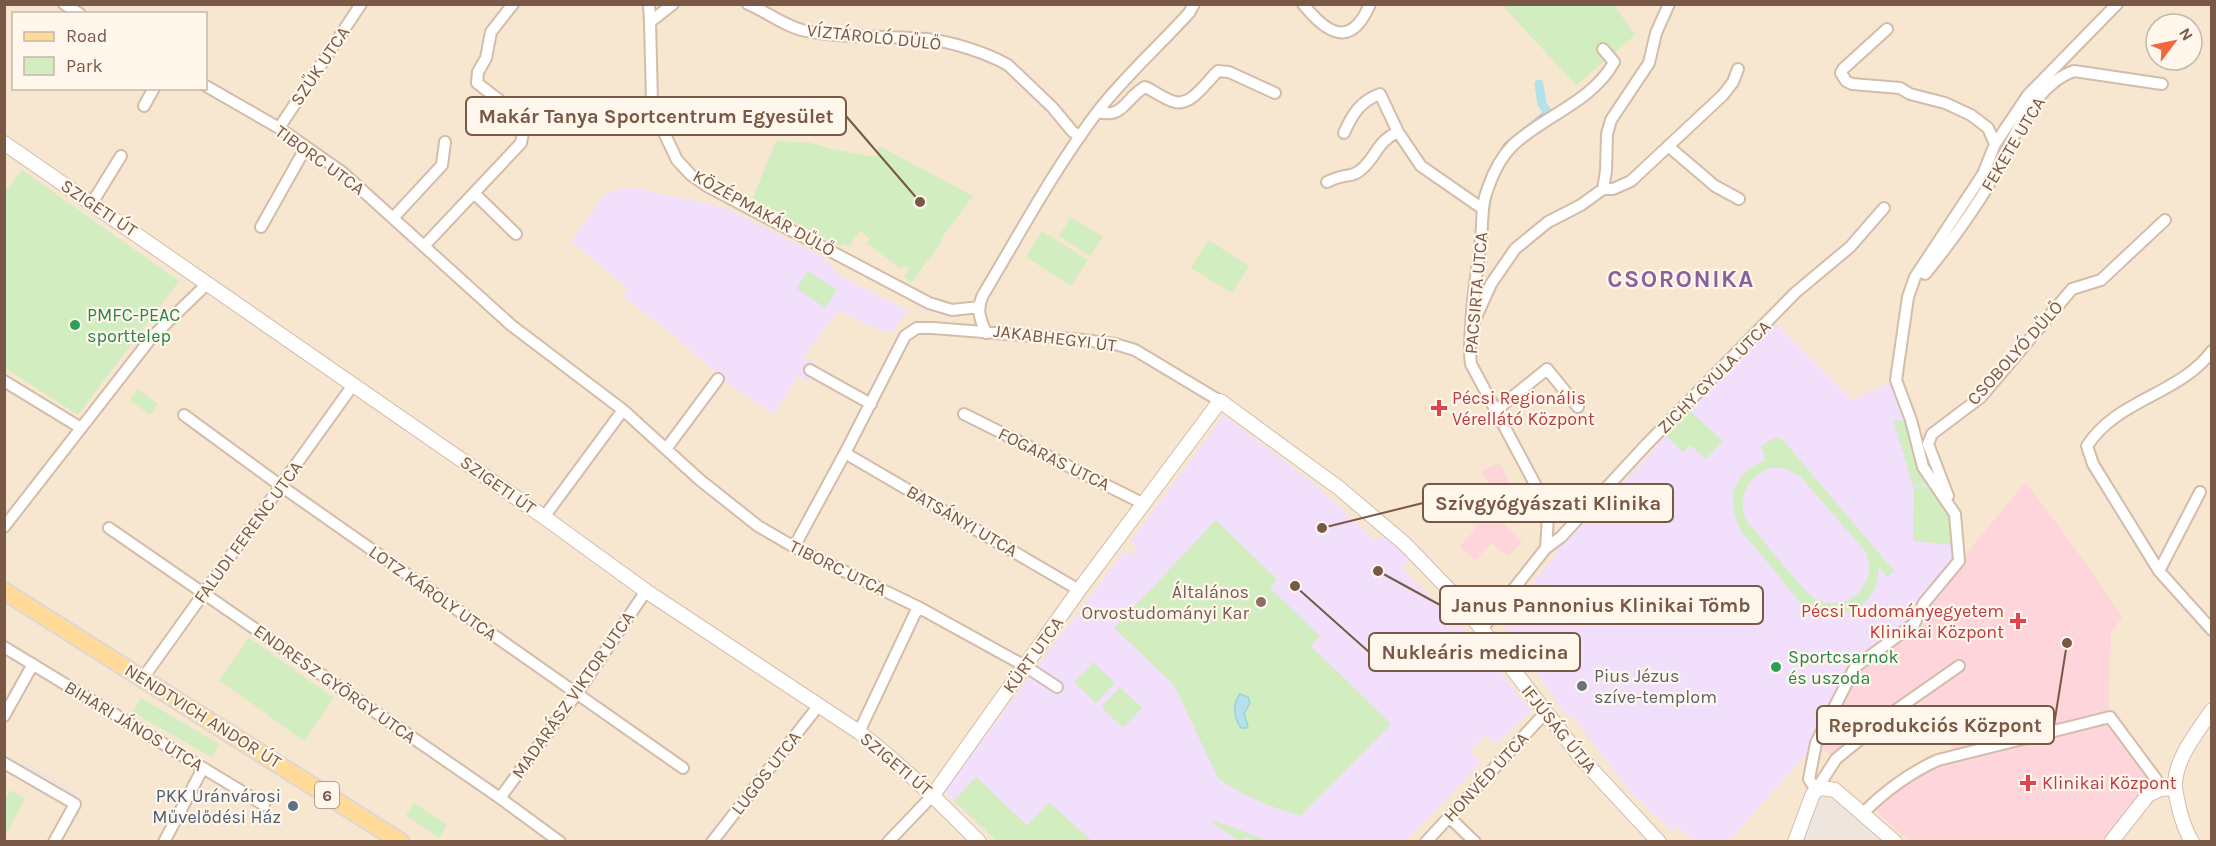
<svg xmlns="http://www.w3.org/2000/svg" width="2216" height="846" viewBox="0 0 2216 846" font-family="Karla,sans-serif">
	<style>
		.residential { fill: #f7e6d0; fill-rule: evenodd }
		.industrial { fill: #ede5de }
		.education { fill: #f1dffb }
		.medical { fill: #fdd5da }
		.green { fill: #d2edc0; fill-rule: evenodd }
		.water { fill: #b5e2ea; stroke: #9ad2dd; stroke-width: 1.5 }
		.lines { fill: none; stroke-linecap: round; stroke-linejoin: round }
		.stream { stroke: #9ad2dd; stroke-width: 3 }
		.canal { stroke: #b5e2ea; stroke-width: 9 }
		.minor-casing { stroke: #d3bdaa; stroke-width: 14 }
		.tertiary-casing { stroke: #d3bdaa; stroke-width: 16 }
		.primary-casing { stroke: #dfd7d3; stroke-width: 20 }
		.minor { stroke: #fff; stroke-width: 10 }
		.tertiary { stroke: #fff; stroke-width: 14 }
		.primary { stroke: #ffda99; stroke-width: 16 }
		.leisure-dot { fill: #2e9e5b; stroke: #fff7eb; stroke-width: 2 }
		.health-dot { fill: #e0444e; stroke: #fff7eb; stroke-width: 2 }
		.education-dot { fill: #8d6e63; stroke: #fff7eb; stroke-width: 2 }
		.worship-dot { fill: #6b7280; stroke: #fff7eb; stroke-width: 2 }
		.service-dot { fill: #5c6f8a; stroke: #fff7eb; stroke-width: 2 }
		.labels { text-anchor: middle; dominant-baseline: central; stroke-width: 4.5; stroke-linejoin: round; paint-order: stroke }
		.shield { fill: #fff7eb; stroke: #a18878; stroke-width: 1.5 }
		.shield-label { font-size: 16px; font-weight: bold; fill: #795846 }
		.street-label { font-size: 18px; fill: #795846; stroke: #fff7eb }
		.leisure-label { font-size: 18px; fill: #27864d; stroke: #fff7eb; text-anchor: start }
		.health-label { font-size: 18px; fill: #be3a42; stroke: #fff7eb; text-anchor: start }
		.education-label { font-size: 18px; fill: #785e54; stroke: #fff7eb; text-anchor: end }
		.worship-label { font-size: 18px; fill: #5b616d; stroke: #fff7eb; text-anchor: start }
		.service-label { font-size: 18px; fill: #4e5e75; stroke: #fff7eb; text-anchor: end }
		.district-label { font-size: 24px; font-weight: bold; letter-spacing: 1.5px; fill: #89619d; stroke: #fff7eb }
		.leader { fill: none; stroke: #795846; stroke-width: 2 }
		.callout-dot { fill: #795846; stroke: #fff7eb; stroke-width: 2 }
		.callout { fill: #fff7eb; stroke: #795846; stroke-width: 2 }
		.callout-label { font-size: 20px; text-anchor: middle; font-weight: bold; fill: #795846 }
	</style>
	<rect width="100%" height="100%" fill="#fef4e3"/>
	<path class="residential" d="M5,5h2206v836h-2206zM14,14h192v74h-192zM2156,24h36v36h-36z"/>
	<path class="industrial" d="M24,761l55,33 -4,7 -55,-32z
		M1818,795l21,9 28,18 22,20h-89z"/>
	<path class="education" d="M630,187l71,15 31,9 89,45 20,20 66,34 -15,23 -26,-9 -27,-14 -36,47 15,8 -10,17 -10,-6 -24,38 -45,-30 -51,-45 -53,-41 2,-11 -56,-46 34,-47z
		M1772,320l80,80 44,-20 63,181 -45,63 -98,119 -87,98h-34l-18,-15 -5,5 -40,-37 -58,-76 -9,-5 -64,-91 53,-65 7,-15 34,-37 5,4 64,-71 -2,-6z
		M1224,415l93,71 59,55 9,-8 26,25 -9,11 71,68 58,74 -36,34 -8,-11 -11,10 1,2 -7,4 11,13 -75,78h-409l-53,-50 181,-241 6,5 6,-7 -7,-6z"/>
	<path class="medical" d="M1499,463l26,44 -10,12 -3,-2 -7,8 17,17 -14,14 -16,-13 -17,17 -15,-13 17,-20 -13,-16 12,-11 16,11 7,-6 -17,-33z
		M2026,482l73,100 23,36 -11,14 -3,80 -153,39 -39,-55 -80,63 -20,-16 39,-76 40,-28z
		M2108,722l42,59 -47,60h-194l-32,-29 1,-9 47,-31 14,-7z"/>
	<path class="green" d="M1502,5h112l21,30 -59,50z
		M776,141l35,2 20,6 45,8 3,-11 94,50 -33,44 2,2 -31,41 -7,-6 6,-9 -5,-3 -4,4 -34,-26 3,-4 -10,-9 -11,17 -5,-3 -4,2 -88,-46z
		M22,170l157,111 -101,134 -73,-47v-176z
		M1071,217l32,20 -13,19 -31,-20z
		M1042,231l46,29 -17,26 -45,-29z
		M1208,240l41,26 -17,27 -41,-25z
		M808,271l29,19 -12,18 -29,-20z
		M138,389l20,15 -8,11 -20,-15z
		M1689,410l34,31 -17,18 -16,-14 -7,7 -17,-16z
		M1893,419l16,3 22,61 -18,3z
		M1778,438l5,2 111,131 -7,6 -9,-11c2,14 -3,27 -14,37 -15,13 -43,17 -60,3 -7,-6 -12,-14 -18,-21 -14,-18 -29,-35 -44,-53 -17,-31 -10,-59 24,-72l-5,-14 11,-7zM1772,468h12l16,8 66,76c5,14 4,28 -6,39 -10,12 -28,16 -43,9 -14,-7 -57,-65 -71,-80 -9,-23 2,-45 26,-52z
		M1931,485l21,32 3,28 -42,-4 1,-54z
		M1216,520l61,59 -7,9 50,48 -9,10 80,78 -90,92c-29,-8 -59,-21 -83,-38l-44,-93 -60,-57z
		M249,638l85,60 -30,43 -85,-61z
		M1093,662l22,21 -19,20 -22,-21z
		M1120,687l22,21 -19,20 -22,-21z
		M141,698l78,46 -8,13 -78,-45z
		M976,777l51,48 22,-23 43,39h-95l-43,-40z
		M10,790l15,8 -20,38v-37z
		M414,803l33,22 -8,13 -33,-23z
		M1215,821l49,18 -2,2h-10l-6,-5 -6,5 -28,-18z"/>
	<path class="water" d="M1240,694l8,3 2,6 -6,11 4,12 -2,2h-5c-7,-9 -9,-25 -1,-34z"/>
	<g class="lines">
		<path class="stream" d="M1501,151l4,-7 42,-33"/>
		<path class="canal" d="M1539,84l3,20 5,7"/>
		<g class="minor-casing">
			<path id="minor" d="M64,4l16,10
				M649,4l1,18
				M673,4l-23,18 2,80 7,20 18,38 14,15 16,11 222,117 23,7 27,-3
				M748,4c19,8 38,23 58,27 40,8 80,4 120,8 24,2 61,14 82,26l44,42 20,24 8,6
				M1303,4c24,30 48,45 67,0
				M1887,29l-44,40 -2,4 5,8 6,3 48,4 10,6 35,9 26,12 17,13 7,16
				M206,86l73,42 63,44 169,153 112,85 77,70 58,46 36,21 124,60 107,59 32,21
				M144,106l10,-18
				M1098,112c26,7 27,-14 47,-25 9,4 18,11 27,14 18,8 34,-19 46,-30l11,1 46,21
				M279,128l82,-124
				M1344,133c8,-18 16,-32 36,-39l18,38 23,34 62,43
				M1668,146l47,40 24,13
				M1327,182c4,-2 9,-4 13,-5 7,-2 12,-1 18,-5 18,-12 17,-30 40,-40
				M1603,189h10l18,-8 92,-86 10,-13 5,-13
				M475,194l41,40
				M92,203l29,-47
				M393,218l49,-53 3,-23
				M261,227l45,-80
				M424,246l97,-103 3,-15 -26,-29 -21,-16 1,-11 8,-14 5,-26 22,-28
				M1925,274c20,-24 38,-49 55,-75 26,-39 47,-112 94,-128l88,13
				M1472,326l19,-42 24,-35 33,-27 33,-17 22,-16 3,-18 1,-37 4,-14 38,-57 7,-30 13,-29
				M986,333c-6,-14 -10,-24 -3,-38 37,-62 72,-127 115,-184 27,-35 61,-65 91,-98l5,-9
				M2212,351c-33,44 -95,48 -125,95l6,18 66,107 53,59
				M810,370l61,34
				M4,381l77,47
				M1495,411l52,-42 31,38
				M964,414l180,90
				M184,415l97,71 402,282
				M666,449l52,-70
				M845,453l234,137
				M1948,496l-20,-52 4,-10 49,-37 91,-108 29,-9 64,-60
				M544,517l79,-107
				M4,527l148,-190 56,-54
				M109,528l391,270 60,44
				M794,547l51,-94 60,-117 12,-8h16l150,12 32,4 20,6 85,51
				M1546,548l15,-11 85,-92 149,-152 55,-46 34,-39
				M2159,571l41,-79
				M1482,629l64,-81 2,-32 -5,-17 -72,-135c-2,-13 -1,-23 0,-36 1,-31 7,-60 10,-90 2,-17 0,-34 7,-50 5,-15 14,-32 25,-43 31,-29 80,-44 101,-83l-11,-13
				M4,647l260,158
				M1959,666l-63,44 -60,49 -20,31 -7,-11 7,-36 39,-76 59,-43 10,-21 35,-42 -4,-47 -32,-47 -12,-47 -15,-40 12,-83 7,-20 68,-103 12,-30 33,-49 89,-91
				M143,678l210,-293
				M4,716l29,-52
				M859,732l59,-125
				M4,763l71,41 -21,38
				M500,798l77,-105 69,-102
				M1863,813c23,-23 46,-40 75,-53l172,-43 46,62 4,10
				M1449,817l26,25
				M164,842l39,-74
				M712,842l107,-137
				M888,842l45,-47
				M1426,842l119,-129"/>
		</g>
		<g class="tertiary-casing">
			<path id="tertiary" d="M4,143l540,374 102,74 213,141c43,33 82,71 120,110
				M2175,788c3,19 7,37 17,54
				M933,795l146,-205 141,-189 119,87 66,56 55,57 122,158 77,83
				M1795,842l17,-46 4,-6 6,-2 13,2 60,52
				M2111,842l37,-47 12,-6 15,-1c-1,-29 22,-55 37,-78"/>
		</g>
		<g class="primary-casing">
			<path id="primary" d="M4,591l397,251"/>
		</g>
		<use href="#minor" class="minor"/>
		<use href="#tertiary" class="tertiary"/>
		<use href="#primary" class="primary"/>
	</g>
	<g class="leisure-dot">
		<circle cx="75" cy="325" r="6"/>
		<circle cx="1776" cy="667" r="6"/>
	</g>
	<g class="health-dot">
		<path d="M1436 399h6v6h6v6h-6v6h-6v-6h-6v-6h6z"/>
		<path d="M2015 612h6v6h6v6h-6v6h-6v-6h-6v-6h6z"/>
		<path d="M2025 774h6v6h6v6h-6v6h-6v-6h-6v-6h6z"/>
	</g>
	<circle class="education-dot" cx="1261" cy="602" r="6"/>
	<circle class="worship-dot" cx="1582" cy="686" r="6"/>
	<circle class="service-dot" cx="293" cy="806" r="6"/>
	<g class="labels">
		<rect class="shield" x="315" y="782" width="24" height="26" rx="4.5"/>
		<g class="shield-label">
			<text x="327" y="795">6</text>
		</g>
		<g class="street-label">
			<text transform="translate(874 37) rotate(6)">VÍZTÁROLÓ DŰLŐ</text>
			<text transform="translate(320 66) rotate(-56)">SZŰK UTCA</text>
			<text transform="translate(2013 144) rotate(-59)">FEKETE UTCA</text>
			<text transform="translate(320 160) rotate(36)">TIBORC UTCA</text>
			<text transform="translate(99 208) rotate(34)">SZIGETI ÚT</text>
			<text transform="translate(764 213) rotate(29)">KÖZÉPMAKÁR DŰLŐ</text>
			<text transform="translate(1476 293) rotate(-85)">PACSIRTA UTCA</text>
			<text transform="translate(1055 338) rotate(7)">JAKABHEGYI ÚT</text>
			<text transform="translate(2015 353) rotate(-48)">CSOBOLYÓ DŰLŐ</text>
			<text transform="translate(1714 377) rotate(-45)">ZICHY GYULA UTCA</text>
			<text transform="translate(1054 459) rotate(26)">FOGARAS UTCA</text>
			<text transform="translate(498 485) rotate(35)">SZIGETI ÚT</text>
			<text transform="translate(962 521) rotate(30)">BATSÁNYI UTCA</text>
			<text transform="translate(248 532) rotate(-54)">FALUDI FERENC UTCA</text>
			<text transform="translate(838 568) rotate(26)">TIBORC UTCA</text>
			<text transform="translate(433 593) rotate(35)">LOTZ KÁROLY UTCA</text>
			<text transform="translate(1033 655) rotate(-54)">KÜRT UTCA</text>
			<text transform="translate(335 684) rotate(35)">ENDRESZ GYÖRGY UTCA</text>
			<text transform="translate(573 695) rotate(-55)">MADARÁSZ VIKTOR UTCA</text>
			<text transform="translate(203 716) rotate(32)">NENDTVICH ANDOR ÚT</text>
			<text transform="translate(134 726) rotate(31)">BIHARI JÁNOS UTCA</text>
			<text transform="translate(1559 729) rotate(51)">IFJÚSÁG ÚTJA</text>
			<text transform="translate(896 764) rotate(40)">SZIGETI ÚT</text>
			<text transform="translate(766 773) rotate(-52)">LUGOS UTCA</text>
			<text transform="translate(1486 777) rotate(-47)">HONVÉD UTCA</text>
		</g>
		<g class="leisure-label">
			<text x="87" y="315">PMFC-PEAC<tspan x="87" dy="21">sporttelep</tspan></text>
			<text x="1788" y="657">Sportcsarnok<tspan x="1788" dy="21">és uszoda</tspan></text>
		</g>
		<g class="health-label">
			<text x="1452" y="398">Pécsi Regionális<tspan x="1452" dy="21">Vérellátó Központ</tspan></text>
			<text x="2004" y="611" text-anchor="end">Pécsi Tudományegyetem<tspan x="2004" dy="21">Klinikai Központ</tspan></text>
			<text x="2042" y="783">Klinikai Központ</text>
		</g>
		<g class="education-label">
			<text x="1249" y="592">Általános<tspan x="1249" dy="21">Orvostudományi Kar</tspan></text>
		</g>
		<g class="worship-label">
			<text x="1594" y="676">Pius Jézus<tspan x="1594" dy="21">szíve-templom</tspan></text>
		</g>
		<g class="service-label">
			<text x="281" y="796">PKK Uránvárosi<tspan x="281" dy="21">Művelődési Ház</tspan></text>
		</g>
		<g class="district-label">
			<text x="1681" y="279">CSORONIKA</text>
		</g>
	</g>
	<path class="leader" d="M920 202L846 116M1322 528L1423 503M1378 571L1440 605M1295 586L1369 652M2067 643L2054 725"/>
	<g class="callout-dot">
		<circle cx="920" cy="202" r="6"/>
		<circle cx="1322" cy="528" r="6"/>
		<circle cx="1378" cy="571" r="6"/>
		<circle cx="1295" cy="586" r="6"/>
		<circle cx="2067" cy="643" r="6"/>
	</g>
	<g class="callout">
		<rect x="466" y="97" width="380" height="38" rx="6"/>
		<rect x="1423" y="484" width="250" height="38" rx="6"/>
		<rect x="1440" y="586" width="323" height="38" rx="6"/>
		<rect x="1369" y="633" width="211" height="38" rx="6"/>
		<rect x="1817" y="706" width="237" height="38" rx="6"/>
	</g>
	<g class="callout-label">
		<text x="656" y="123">Makár Tanya Sportcentrum Egyesület</text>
		<text x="1548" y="510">Szívgyógyászati Klinika</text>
		<text x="1601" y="612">Janus Pannonius Klinikai Tömb</text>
		<text x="1475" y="659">Nukleáris medicina</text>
		<text x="1935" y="732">Reprodukciós Központ</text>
	</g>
	<rect width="2216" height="846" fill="none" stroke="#795846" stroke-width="12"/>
	<rect x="12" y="12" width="195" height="78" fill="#fff7eb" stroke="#c9b7a9" stroke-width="1.5"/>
	<rect x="24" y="32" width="30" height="9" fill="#ffda99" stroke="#c9b7a9" stroke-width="1.5"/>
	<text x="66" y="42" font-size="18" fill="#795846">Road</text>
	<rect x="24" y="57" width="30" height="18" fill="#d2edc0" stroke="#c9b7a9" stroke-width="1.5"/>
	<text x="66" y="72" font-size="18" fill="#795846">Park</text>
	<g transform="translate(2174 42) rotate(58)"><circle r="28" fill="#fff7eb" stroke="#c9b7a9" stroke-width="1.5"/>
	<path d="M0-4.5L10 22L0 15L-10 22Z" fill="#f4663c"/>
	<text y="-9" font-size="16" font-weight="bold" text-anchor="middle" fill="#795846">N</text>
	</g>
</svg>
